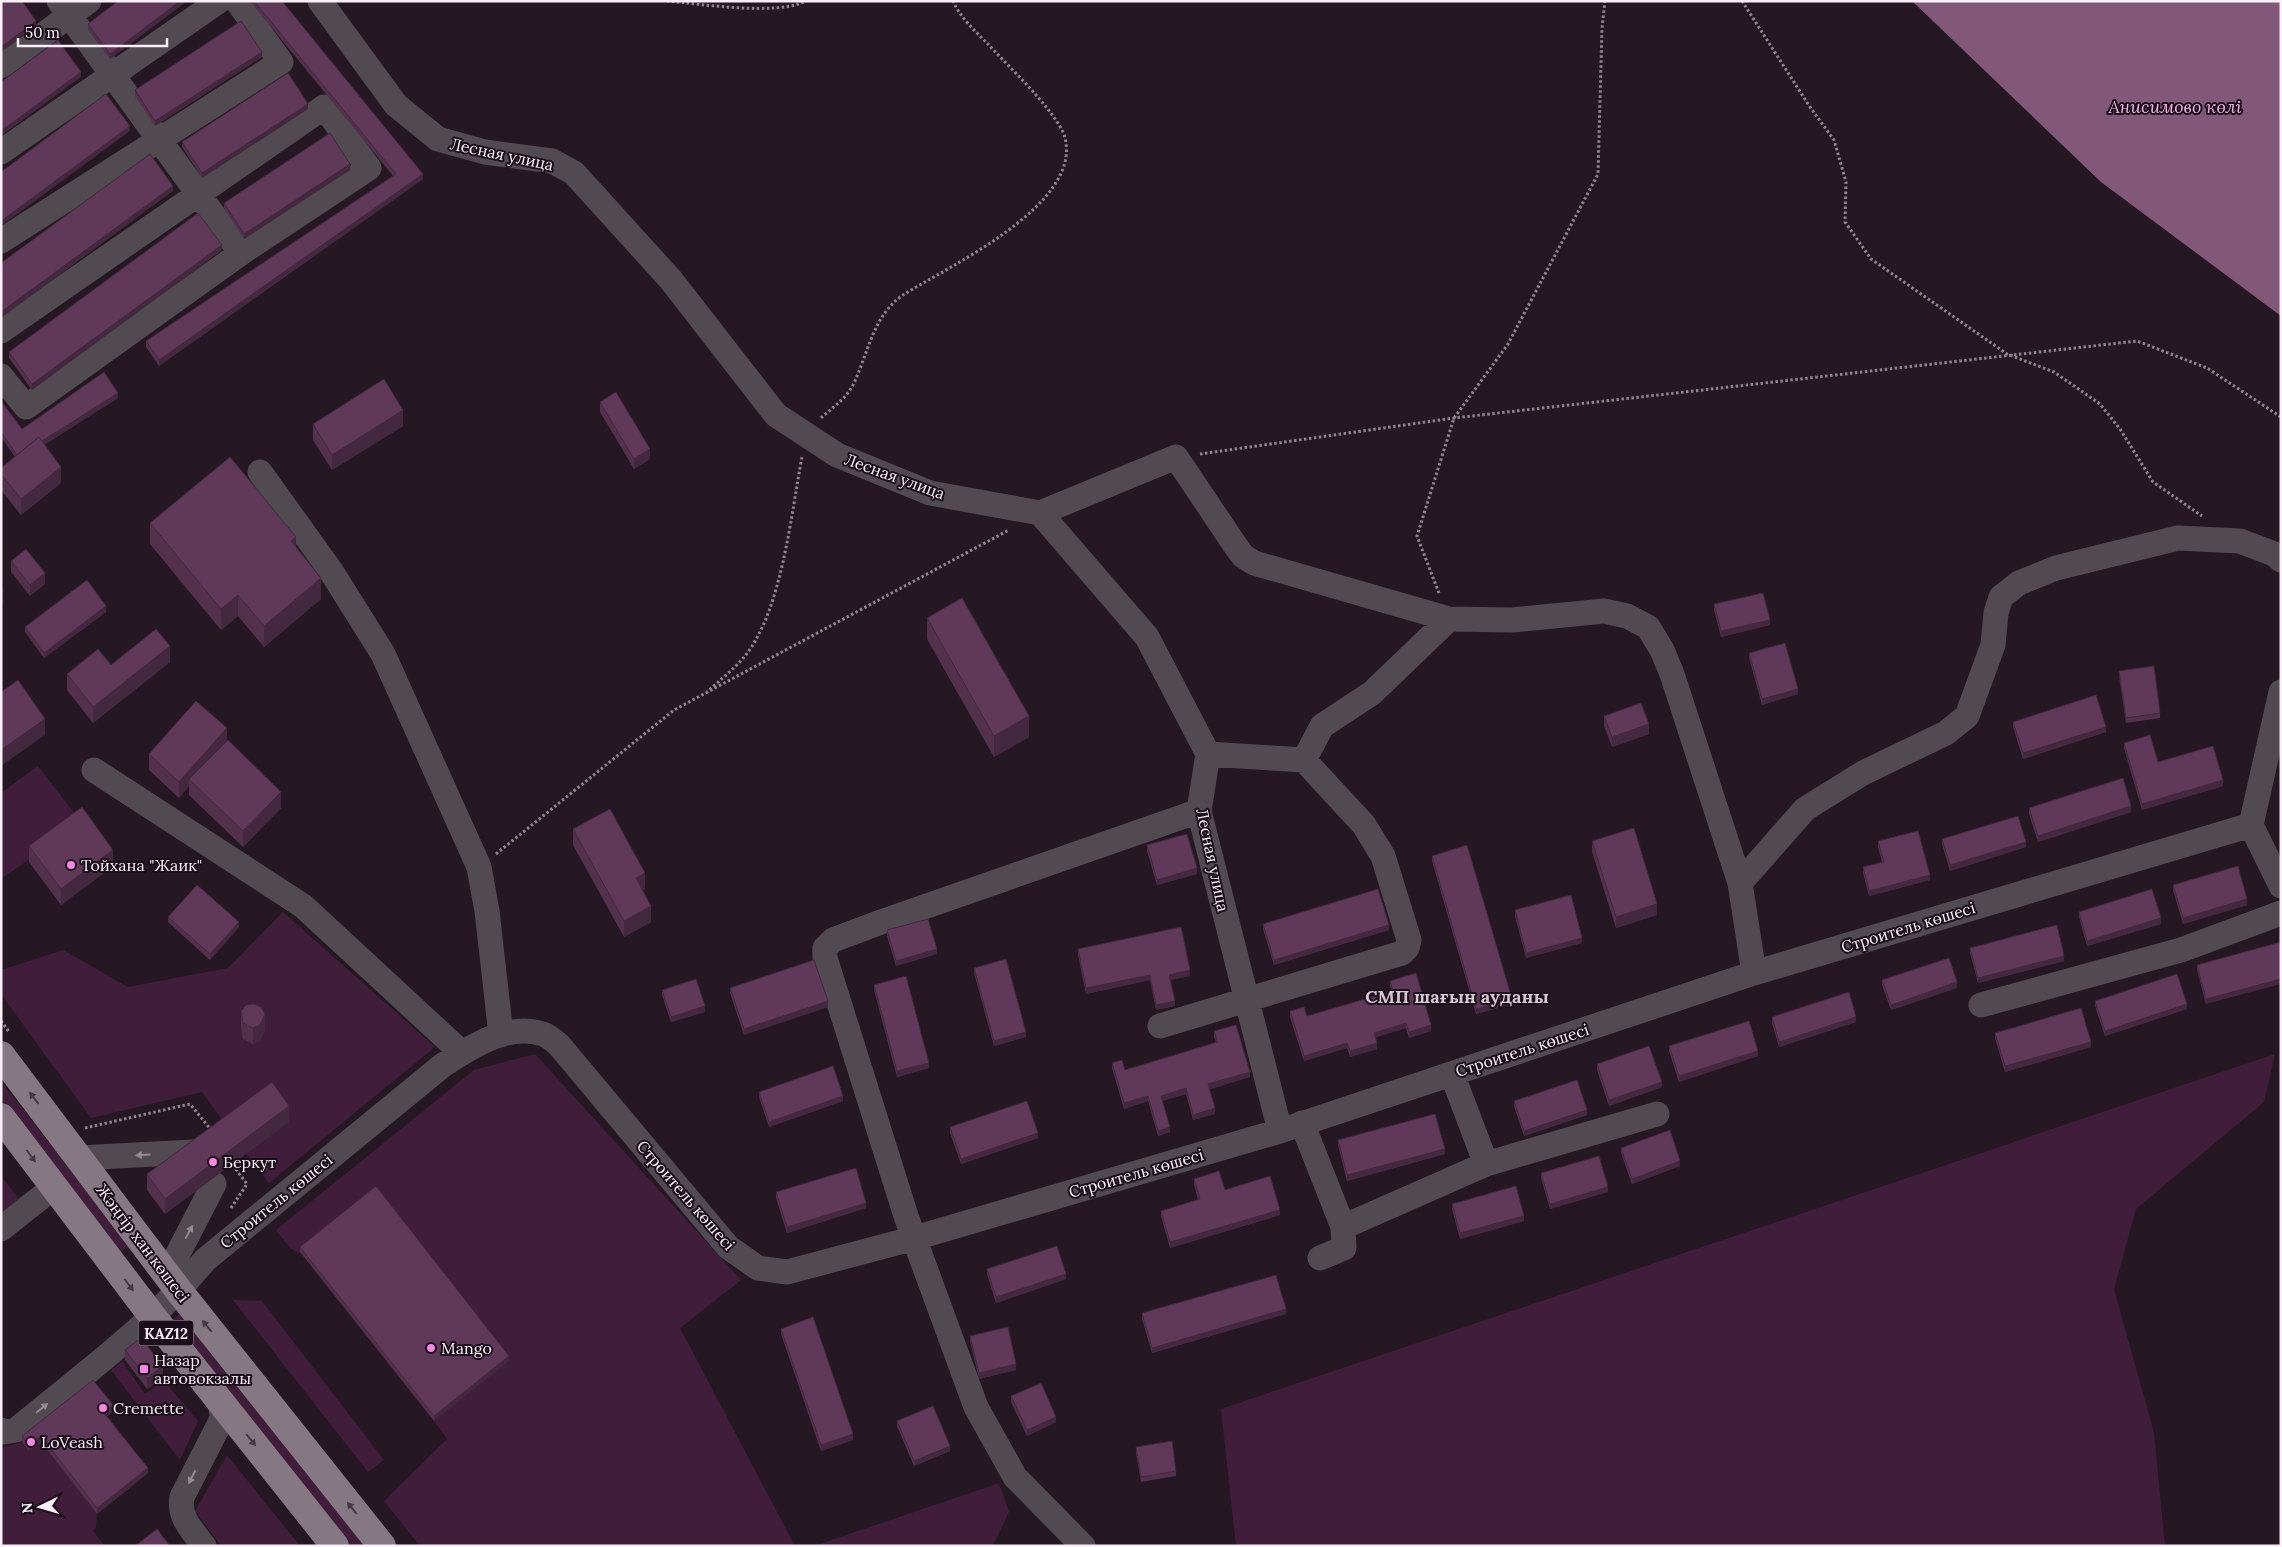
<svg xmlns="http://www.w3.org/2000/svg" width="2282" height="1547" viewBox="0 0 2282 1547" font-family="Lora,serif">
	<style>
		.green { fill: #411d3c }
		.water { fill: #82587a }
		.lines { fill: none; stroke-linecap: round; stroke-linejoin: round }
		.path { stroke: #90848d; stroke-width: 3; stroke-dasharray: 2.5 2.5; stroke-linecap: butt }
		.minor { stroke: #514a50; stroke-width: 25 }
		.major { stroke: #867883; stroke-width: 28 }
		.wall { fill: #53314d }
		.shaded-wall { fill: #43283f }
		.building { fill: #60395a; stroke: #43283f }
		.oneway { fill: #463943 }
		.oneway2 { fill: #948c93 }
		.poi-dot { fill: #f987e8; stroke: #1b0f19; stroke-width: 2 }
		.labels { text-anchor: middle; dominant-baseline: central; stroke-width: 4; stroke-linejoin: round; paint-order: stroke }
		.shield { fill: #1b0f19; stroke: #b6acb4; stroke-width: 1 }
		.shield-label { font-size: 15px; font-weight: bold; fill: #f9eff7 }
		.street-label { font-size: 16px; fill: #f9eff7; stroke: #1b0f19 }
		.poi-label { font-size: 16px; fill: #f9eff7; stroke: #1b0f19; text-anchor: start }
		.water-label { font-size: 18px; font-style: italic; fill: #f4b2e8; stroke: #1b0f19 }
		.neighbourhood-label { font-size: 18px; font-weight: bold; fill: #d8c6d4; stroke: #1b0f19 }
	</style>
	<rect width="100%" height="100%" fill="#251822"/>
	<path class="green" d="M38,766l44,57 -81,56v-86z
		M283,912l152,135 -166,136 -23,-29 43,-32 -60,7 -27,-37 -111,26 -90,-124v-24l62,-20 65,37 100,-19z
		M535,1054l206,226 -61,48 115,218h-375l-36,-45 63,-62 -13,-18 75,-60 -219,-113 -14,-18 198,-160z
		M2275,1054l-11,48 -128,107 -22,80 40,144 11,113h-929l-15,-137z
		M1,1081l128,165 -8,6 -120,-153z
		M1,1176l18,23 -18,14z
		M233,1300l29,1 122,159 -16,12z
		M181,1313l183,233h-14l-178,-226z
		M122,1361l23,33 19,-13 34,40 -18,39 -69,-90z
		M22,1442l7,8 12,-8 56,72 -1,14 -3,3 12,15h-104v-98z
		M227,1455l73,91h-79l-26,-35z
		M999,1483l10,29 -16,34h-179z"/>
	<path class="water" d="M1912,1h369v315l-180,-134z"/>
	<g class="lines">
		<path class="path" d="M667,1c34,3 111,15 139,0
			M1742,1l68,106 24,33 12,42 -1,40 26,37 136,95 47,18 46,32 20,25 33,53 49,34
			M821,418c12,-11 26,-20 33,-35 14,-30 20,-69 49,-88 46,-29 179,-90 162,-157 -2,-9 -10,-19 -15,-26 -19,-25 -43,-47 -64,-70 -12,-12 -26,-25 -33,-41
			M1200,454l254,-36 683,-77 70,27 74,49
			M1439,593l-22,-57 37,-118 54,-74 90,-170 4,-146 3,-27
			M706,693c13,-12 28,-24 39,-37 37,-46 46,-142 57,-199
			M496,854l178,-144 335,-180
			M1,1021l9,12
			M85,1128l105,-24 22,27
			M231,1208l16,-24 -15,-20"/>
		<path class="minor" d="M59,1l182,252
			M320,1l76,104 42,34 47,13 67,9 22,12 97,107 105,135 61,40 93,38 110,20 107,124 61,117 -9,57 81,320
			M1,66l88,-65
			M1,152l218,-151
			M1,241l280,-179 -44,-61
			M1,331l323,-224 45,61 -128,85 -215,154 -25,-31
			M260,472l71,99 52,83 96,213 8,44 14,124
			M1040,513l136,-56 59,88 8,11 11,7 195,56 63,1 92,-9 23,5 21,11 14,23 10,24 68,209 14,90
			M2281,692l-30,133 30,61
			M1304,760l18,-34 50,-33 77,-74
			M94,770l209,136 159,147
			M1740,883l65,-74 58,-36 83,-40 21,-17 26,-71 3,-32 5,-16 18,-14 37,-15 122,-30 62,3 34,13 7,6
			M1981,1005l200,-55 100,-37
			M1160,1026l242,-73 5,-5 2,-8 -26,-84 -19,-31 -60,-65 -96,-6
			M1452,1074l34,90
			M1302,1123l41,104 143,-63 171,-50
			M79,1158l113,-6
			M1,1229l53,-42
			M1320,1258l24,-10 -1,-21
			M167,1275l47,-91
			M1,1430l3,2 12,-2c65,-54 135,-104 189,-170l238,-195c28,-18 65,-43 100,-31 6,2 11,7 16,11l169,202 30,21 29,4 128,-34 365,-107 474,-158 497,-148
			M204,1546c-12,-16 -26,-29 -22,-49l41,-80 -4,-16
			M1083,1546l-68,-69 -39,-70 -70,-191 -81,-258v-10l8,-8 48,-18 318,-111"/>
		<path class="major" d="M1,1055l178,236 203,255
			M1,1117l152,200 182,229"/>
	</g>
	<path class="wall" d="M118,1h69l-77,58 -22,-29v-6z
		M250,1h32l141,178 -264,187 -13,-19v-6l247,-165z
		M262,57l-107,69 -20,-30v-6z
		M308,109l-106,69 -20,-31v-5z
		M350,170l-106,69 -20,-31v-5z
		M222,250l-190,140 -23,-32v-6z
		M118,398l-74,47 17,38 -40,32 -20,-25v-22l14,-11 -14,-20v-36l21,28z
		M600,402l50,57 -16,10 -34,-57z
		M313,424l90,2 -71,44 -19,-30z
		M150,523l146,25 25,51 -57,48 -26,-31 -17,14 -71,-86z
		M11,561l34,23 -15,12 -19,-24z
		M1714,604l56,21 -49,12 -7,-27z
		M106,612l-62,46 -19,-26v-5z
		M927,618l102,119 -35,20 -67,-118z
		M1749,653l49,41 -36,11 -13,-47z
		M170,662l-77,61 -26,-33v-16l44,-9z
		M2119,671l41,42v5l-34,5 -7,-47z
		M1604,716l45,18 -37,13 -8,-21z
		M2013,722l93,10 -83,27 -10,-32z
		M227,741l54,67 -38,39 -54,-52v-9l-10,12 -30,-28v-16z
		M2124,743l34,19 65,24 -81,24 -18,-62z
		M2029,808l102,4 -93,30 -9,-28z
		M573,829l72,60 -2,1 8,32 -27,15 -51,-92z
		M1942,839l84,8 -76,24 -8,-27z
		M1592,841l65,74 -41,13 -24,-76z
		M1878,841l52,39 -61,16 -6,-23v-6l19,-5 -4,-15z
		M1147,845l50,29 -40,11 -10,-34z
		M29,846l84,20 -52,39 -32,-43z
		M1432,856l80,148 -36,10 -44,-153z
		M2173,885l74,20 -64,19 -10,-34z
		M1515,910l67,33 -56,15 -11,-42z
		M2079,912l82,12 -74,22 -8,-29z
		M168,917l71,10 -29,33 -42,-38z
		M1263,924l126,6 -115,35 -11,-36z
		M887,930l50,24 -41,12 -9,-30z
		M2281,942l-75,62 -9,-34v-5z
		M1970,948l94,13 -86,22 -8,-30z
		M1078,949l112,27 -20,4 5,26 -19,4 -6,-30 -64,14 -8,-39z
		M974,968l52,69 -32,9 -20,-73z
		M1882,980l75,8 -66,22 -9,-25z
		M1390,981l41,50 -22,7 -3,-10 -30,9 1,12 -27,8 -3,-9 -43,13 -14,-44v-6l17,5 85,-25 -2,-5z
		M874,985l55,83 -32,9 -23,-87z
		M730,988l98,19 -84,28 -14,-42z
		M662,990l43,22 -34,10 -9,-27z
		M2095,1001l92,8 -82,27 -10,-30z
		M241,1011l24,19 -5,11 -7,3 -10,-5 -2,-12z
		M1772,1017l84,5 -77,25 -7,-24z
		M1214,1031l36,46 -41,12 6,25 -22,6 -7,-26 -24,7 8,31 -12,4 -10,-35 -24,8 -12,-41v-5l13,7 91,-28 -2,-5z
		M1995,1033l96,14 -86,25 -10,-34z
		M1669,1046l89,10 -79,26 -10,-31z
		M1597,1064l65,23 -53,19 -12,-36z
		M759,1092l84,9 -74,26 -10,-30z
		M1514,1101l73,14 -63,21 -10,-30z
		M289,1122l-124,92 -18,-24v-16z
		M950,1127l88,11 -77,26 -11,-31z
		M1338,1140l107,14 -98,27 -9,-36z
		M1621,1148l59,18 -48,18 -11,-31z
		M1541,1173l67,19 -58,17 -9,-31z
		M1194,1179l31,11 55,25 -110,33 -9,-32v-5l37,-11 -4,-16z
		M776,1192l90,16 -79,25 -11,-35z
		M1452,1204l72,17 -64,18 -8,-30z
		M300,1247l209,114 -75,60 -134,-169z
		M987,1269l79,10 -70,24 -9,-29z
		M1142,1313l144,1 -134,39 -10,-34z
		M781,1329l72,111 -32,11 -40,-117z
		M970,1336l46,34 -37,9 -9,-38z
		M125,1350l38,27 -16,12 -22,-29z
		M1011,1396l45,26 -29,14 -16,-34z
		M113,1411l-6,5 41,57 -51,41 -56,-72 -12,9 -7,-9v-6z
		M897,1421l53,30 -36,15 -17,-40z
		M1136,1447l40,24v5l-35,6 -5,-29z"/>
	<path class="shaded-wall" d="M180,1h7l-77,58v-5z
		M36,21v6l-35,25v-5z
		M262,52v5l-107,69v-5z
		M81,72v5l-80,59v-5z
		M308,104v5l-106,69v-5z
		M130,126v5l-129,95v-5z
		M350,164v6l-106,69v-5z
		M423,174v5l-264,187v-6z
		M173,186v5l-172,127v-6z
		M222,245v5l-190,140v-6z
		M118,393v5l-100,63v-5z
		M403,410v16l-71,44v-15z
		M650,449v10l-16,10v-10z
		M61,467v16l-40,32v-16z
		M296,537v21l-5,-17z
		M45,573v11l-15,12v-11z
		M321,578v21l-57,48v-21z
		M3,588v16l-2,1v-16z
		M238,595v21l-17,14v-21z
		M106,606v6l-62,46v-5z
		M1770,620v5l-49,12v-6z
		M170,646v16l-77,61v-16z
		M1798,689v5l-36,11v-6z
		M1029,716v21l-35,20v-21z
		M45,719v16l-44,31v-16z
		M1649,724v10l-37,13v-10z
		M2106,727v5l-83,27v-6z
		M227,728v16l-38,35v7l-10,12v-16z
		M2223,780v6l-81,24v-6z
		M281,792v16l-38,39v-16z
		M2131,806v6l-93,30v-6z
		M2026,842v5l-76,24v-6z
		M113,850v16l-52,39v-16z
		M1197,868v6l-40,11v-5z
		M645,873v16l-9,5v-16z
		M1930,875v5l-61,16v-5z
		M2247,899v6l-64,19v-6z
		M1657,904v11l-41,13v-11z
		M651,906v16l-27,15v-16z
		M2161,918v6l-74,22v-5z
		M239,922v5l-29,33v-6z
		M1389,925v5l-115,35v-5z
		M1582,938v5l-56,15v-5z
		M937,949v5l-41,12v-5z
		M2064,956v5l-86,22v-5z
		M1190,970v6l-21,4v-5z
		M1150,975v5l-64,14v-6z
		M2281,979v5l-75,20v-5z
		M1957,982v6l-66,22v-5z
		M1512,999v5l-36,10v-5z
		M828,1001v6l-84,28v-6z
		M1175,1001v5l-19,4v-5z
		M2187,1004v5l-82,27v-5z
		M705,1006v6l-34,10v-5z
		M265,1014v16l-5,11 -7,3v-16z
		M1856,1017v5l-77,25v-5z
		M1406,1023v5l-32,10v-5z
		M1431,1025v6l-22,7v-6z
		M1026,1032v5l-32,9v-5z
		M2091,1042v5l-86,25v-6z
		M1347,1043v5l-43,13v-5z
		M1377,1043v6l-27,8v-6z
		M1758,1051v5l-79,26v-6z
		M929,1063v5l-32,9v-6z
		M1250,1072v5l-42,13v-6z
		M1662,1082v5l-53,19v-6z
		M1186,1088v6l-25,7v-5z
		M843,1096v5l-74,26v-5z
		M1148,1096v5l-24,8v-6z
		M289,1106v16l-124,92v-15z
		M1215,1108v6l-22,6v-5z
		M1587,1110v5l-63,21v-5z
		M1170,1127v5l-12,4v-5z
		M1038,1133v5l-77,26v-5z
		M1445,1149v5l-98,27v-6z
		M1680,1161v5l-48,18v-5z
		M1608,1187v5l-58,17v-5z
		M866,1203v5l-79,25v-6z
		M1280,1210v5l-110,33v-6z
		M1524,1216v5l-64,18v-6z
		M1066,1274v5l-70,24v-6z
		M1286,1309v5l-134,39v-5z
		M509,1356v5l-75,60v-5z
		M1016,1364v6l-37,9v-6z
		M163,1366v11l-16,12v-11z
		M113,1405v6l-9,7v-5z
		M1056,1417v5l-29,14v-6z
		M853,1434v6l-32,11v-6z
		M41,1436v6l-12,9v-6z
		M950,1446v5l-36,15v-5z
		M148,1468v5l-51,41v-6z"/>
	<path class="building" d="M1,1h21l14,20 -35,26z
		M118,1h62l-70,53 -22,-30z
		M254,1h28l141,173 -264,186 -13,-19 250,-167z
		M241,21l21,31 -107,69 -20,-31z
		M58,40l23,32 -80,59v-49z
		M288,73l20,31 -106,69 -20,-31z
		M106,94l24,32 -129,95v-49z
		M330,133l20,31 -106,70 -20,-31z
		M150,154l23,32 -172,126v-49z
		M198,213l24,32 -190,139 -23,-32z
		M104,372l14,21 -76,48 -3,-4 -22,18 -16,-23v-31l21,28z
		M384,379l19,31 -71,45 -19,-31z
		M616,392l34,57 -16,10 -34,-57z
		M39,437l22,30 -40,32 -20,-25v-6z
		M230,457l66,80 -5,4 30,37 -57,48 -26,-31 -17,14 -71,-86z
		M26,549l19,24 -15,12 -19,-24z
		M87,580l19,26 -62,47 -19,-26z
		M1763,593l7,27 -49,11 -7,-27z
		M962,598l67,118 -35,20 -67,-118z
		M156,629l14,17 -77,61 -26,-33 31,-25 13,16z
		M1785,643l13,46 -36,10 -13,-46z
		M2154,666l6,47 -34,5 -7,-47z
		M18,680l27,39 -44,31v-58z
		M2096,695l10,32 -83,26 -10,-31z
		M196,701l31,27 -48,54 -30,-28z
		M1641,703l8,21 -37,13 -8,-21z
		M2150,735l8,27 55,-16 10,34 -81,24 -18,-61z
		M228,740l53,52 -38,39 -54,-52z
		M2123,778l8,28 -93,30 -9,-28z
		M82,807l31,43 -52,39 -32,-43z
		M610,809l35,64 -9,5 15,28 -27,15 -51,-92z
		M2018,816l8,26 -76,23 -8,-26z
		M1634,828l23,76 -41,13 -24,-76z
		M1918,831l12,44 -61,16 -6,-24 21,-5 -6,-21z
		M1187,834l10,34 -40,12 -10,-35z
		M1467,845l45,154 -36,10 -44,-153z
		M2238,866l9,33 -64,19 -10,-33z
		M197,885l42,37 -29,32 -42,-37z
		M1378,889l11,36 -115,35 -11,-36z
		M2152,889l9,29 -74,23 -8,-29z
		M1571,895l11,43 -56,15 -11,-43z
		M928,919l9,30 -41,12 -9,-31z
		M2057,925l7,31 -86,22 -8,-30z
		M1181,927l9,43 -21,5 6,26 -19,4 -6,-30 -64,13 -8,-39z
		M2281,942v37l-75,20 -9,-34z
		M1949,958l8,24 -66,23 -9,-25z
		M1006,959l20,73 -32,9 -20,-73z
		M814,960l14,41 -84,28 -14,-41z
		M1416,973l15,52 -22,7 -3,-9 -32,10 3,10 -27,8 -3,-8 -43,13 -14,-45 14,-4 3,9 86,-25 -3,-10z
		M2177,974l10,30 -82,27 -10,-30z
		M906,976l23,87 -32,8 -23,-86z
		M696,979l9,27 -34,11 -9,-27z
		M1849,992l7,25 -77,25 -7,-25z
		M254,1004l7,3 4,7 -5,11 -7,3 -10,-5 -2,-12 5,-6z
		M2081,1008l10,34 -86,24 -10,-33z
		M1749,1021l9,30 -79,25 -10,-30z
		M1236,1025l14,47 -42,12 7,24 -22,7 -7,-27 -25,8 9,31 -12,4 -10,-35 -24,7 -12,-40 10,-3 3,10 93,-28 -4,-11z
		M1649,1046l13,36 -53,18 -12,-36z
		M833,1066l10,30 -74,26 -10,-30z
		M1577,1080l10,30 -63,21 -10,-30z
		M272,1082l17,24 -124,93 -18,-25z
		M1027,1101l11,32 -77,26 -11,-32z
		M1435,1114l10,35 -98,26 -9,-35z
		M1670,1130l10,31 -48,18 -11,-31z
		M1599,1156l9,31 -58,17 -9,-31z
		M856,1168l10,35 -79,24 -11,-35z
		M1219,1171l6,19 45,-14 10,34 -110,32 -9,-31 39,-12 -6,-20z
		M376,1186l133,170 -75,60 -134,-169z
		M1516,1186l8,30 -64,17 -8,-29z
		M1057,1246l9,28 -70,23 -9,-28z
		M1276,1275l10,34 -134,39 -10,-35z
		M813,1317l40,117 -32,11 -40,-116z
		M1008,1327l8,37 -37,9 -9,-37z
		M141,1338l22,28 -16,12 -22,-28z
		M93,1380l20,25 -9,8 44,55 -51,40 -56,-72 -12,9 -7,-9z
		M1041,1383l15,34 -29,13 -16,-34z
		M933,1406l17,40 -36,15 -17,-40z
		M1172,1441l4,30 -35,6 -5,-30z
		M157,1529l13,17h-35z"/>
	<defs><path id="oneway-solid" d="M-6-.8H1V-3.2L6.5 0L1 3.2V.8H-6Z" transform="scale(1.25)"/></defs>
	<g class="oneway">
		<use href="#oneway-solid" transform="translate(34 1098) rotate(-127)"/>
		<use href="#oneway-solid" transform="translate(31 1156) rotate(53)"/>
		<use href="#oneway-solid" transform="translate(129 1285) rotate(53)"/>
		<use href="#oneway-solid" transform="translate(207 1326) rotate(-129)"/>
		<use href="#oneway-solid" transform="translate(251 1440) rotate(51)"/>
		<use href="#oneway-solid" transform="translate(352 1508) rotate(-129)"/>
	</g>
	<g class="oneway2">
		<use href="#oneway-solid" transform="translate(143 1155) rotate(177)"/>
		<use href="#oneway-solid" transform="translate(189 1232) rotate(-62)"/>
		<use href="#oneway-solid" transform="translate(42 1408) rotate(-39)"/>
		<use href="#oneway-solid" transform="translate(192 1477) rotate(117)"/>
	</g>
	<g class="poi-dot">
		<circle cx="71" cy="865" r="5"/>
		<circle cx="213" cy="1162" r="5"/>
		<circle cx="431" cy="1348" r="5"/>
		<rect x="139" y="1364" width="10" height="10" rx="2.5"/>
		<circle cx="103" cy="1408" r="5"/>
		<circle cx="31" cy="1442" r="5"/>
	</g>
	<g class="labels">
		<rect class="shield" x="138.5" y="1320.5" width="55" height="25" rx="4"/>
		<g class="shield-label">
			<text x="166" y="1333">KAZ12</text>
		</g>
		<g class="street-label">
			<text transform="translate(502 154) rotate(12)">Лесная улица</text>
			<text transform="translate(895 476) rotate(20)">Лесная улица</text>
			<text transform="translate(1213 860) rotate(78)">Лесная улица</text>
			<text transform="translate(1908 927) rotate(-17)">Строитель көшесі</text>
			<text transform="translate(1522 1050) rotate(-18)">Строитель көшесі</text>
			<text transform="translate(1136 1173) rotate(-16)">Строитель көшесі</text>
			<text transform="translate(686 1195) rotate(49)">Строитель көшесі</text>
			<text transform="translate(276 1201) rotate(-39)">Строитель көшесі</text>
			<text transform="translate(143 1243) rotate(53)">Жәңгір хан көшесі</text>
		</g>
		<g class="poi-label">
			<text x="81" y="865">Тойхана "Жаик"</text>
			<text x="223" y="1162">Беркут</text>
			<text x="441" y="1348">Mango</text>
			<text x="154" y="1360">Назар<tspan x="154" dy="18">автовокзалы</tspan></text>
			<text x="113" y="1408">Cremette</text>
			<text x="41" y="1442">LoVeash</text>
		</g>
		<g class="water-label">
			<text x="2175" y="106">Анисимово көлі</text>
		</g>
		<g class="neighbourhood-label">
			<text x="1457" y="996">СМП шағын ауданы</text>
		</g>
	</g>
	<rect width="2282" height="1547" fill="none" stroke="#f9eff7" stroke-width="5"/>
	<g transform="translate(40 1507) rotate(265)" stroke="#1b0f19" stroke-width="4" paint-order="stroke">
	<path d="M0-4L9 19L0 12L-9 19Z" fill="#f9eff7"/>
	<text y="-8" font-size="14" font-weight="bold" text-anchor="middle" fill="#f9eff7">N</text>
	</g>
	<path d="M18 38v8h149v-8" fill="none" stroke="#f9eff7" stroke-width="2.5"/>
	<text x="25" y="38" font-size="15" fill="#f9eff7" stroke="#1b0f19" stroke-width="4" paint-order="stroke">50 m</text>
</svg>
